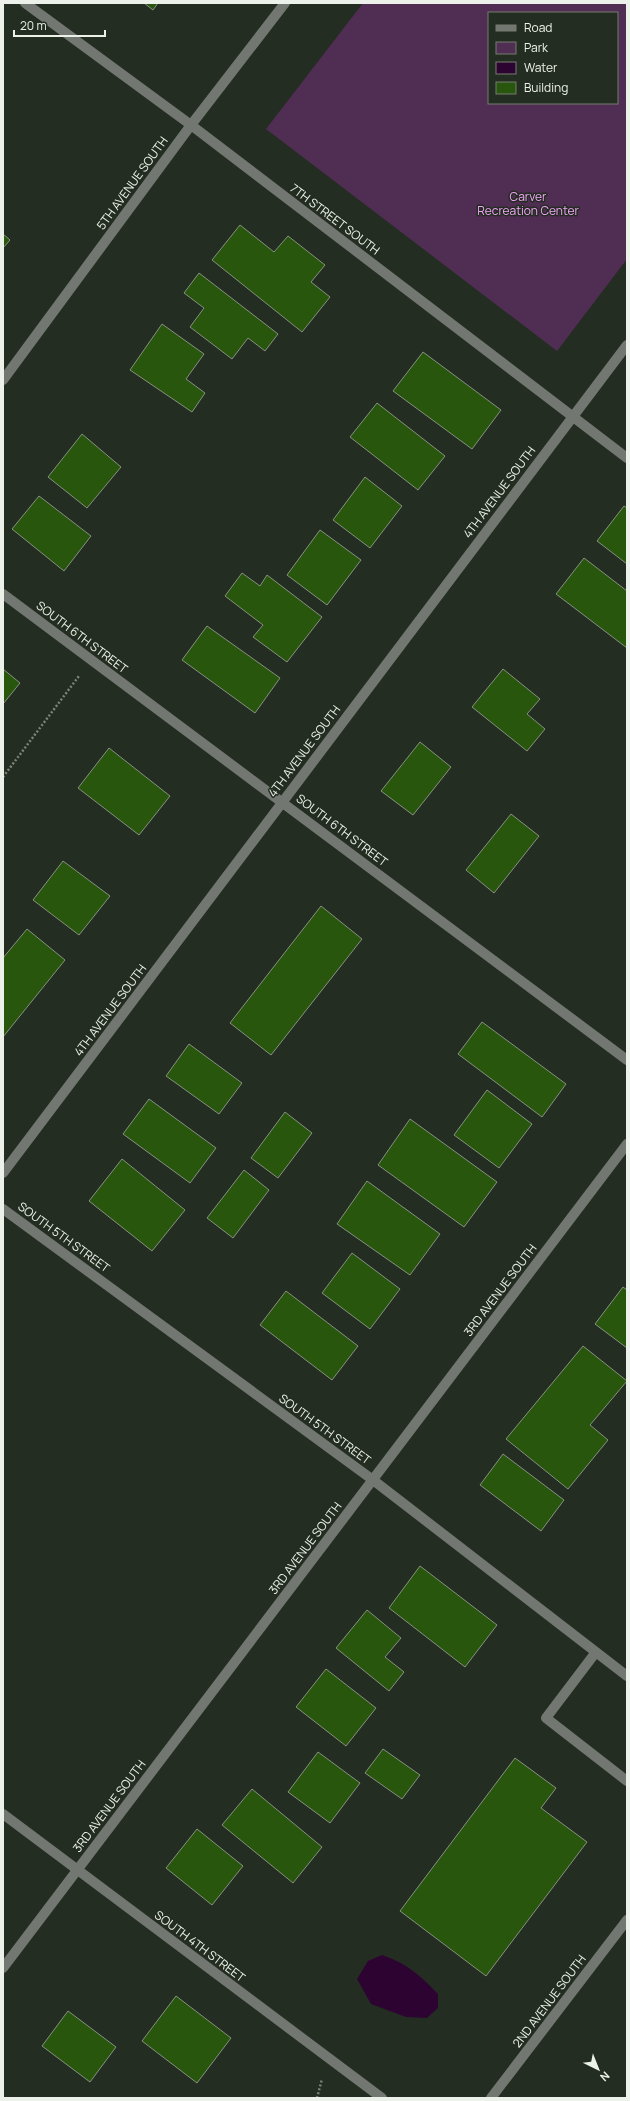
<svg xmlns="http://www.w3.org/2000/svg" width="630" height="2101" viewBox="0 0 630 2101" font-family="Manrope,sans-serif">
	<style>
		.green { fill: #502d53; fill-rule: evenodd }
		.water { fill: #2d0431 }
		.building { fill: #28560c; stroke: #879183 }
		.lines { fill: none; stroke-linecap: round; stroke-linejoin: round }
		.path { stroke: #7d847a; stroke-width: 2.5; stroke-dasharray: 2 2; stroke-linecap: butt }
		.minor { stroke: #737771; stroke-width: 10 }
		.labels { text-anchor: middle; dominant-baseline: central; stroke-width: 3; stroke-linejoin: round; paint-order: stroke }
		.street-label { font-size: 12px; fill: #ecf2ea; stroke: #242d21 }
		.park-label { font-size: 12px; fill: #f4a5fb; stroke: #242d21 }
	</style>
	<rect width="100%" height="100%" fill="#242d21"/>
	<path class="green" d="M363,3h264v256l-70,92 -291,-222zM489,13h128v90h-128z"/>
	<path class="water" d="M382,1955c24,8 38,20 56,39v14l-11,10 -21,-1 -35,-13 -14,-25 11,-18z"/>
	<path class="building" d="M144,3h14l-5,7z
		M240,225l34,27 14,-16 37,29 -14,17 19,15 -28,35 -90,-72z
		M3,234l7,6 -7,8z
		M199,273l79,61 -13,17 -17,-13 -16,21 -42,-32 14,-19 -20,-15z
		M162,324l42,30 -18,25 19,14 -13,19 -62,-42z
		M423,352l78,58 -29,39 -79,-58z
		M377,403l68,53 -27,34 -68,-53z
		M82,434l39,33 -34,41 -39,-31z
		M365,477l37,29 -32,42 -37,-28z
		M39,496l52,40 -27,35 -52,-42z
		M624,506l3,2v56l-30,-23z
		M320,530l41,30 -34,45 -40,-30z
		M584,558l43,33v57l-71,-54z
		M242,573l18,13 7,-11 55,42 -35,45 -34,-25 10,-12 -38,-29z
		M207,626l73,52 -25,35 -73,-53z
		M3,669l17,14 -17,21z
		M503,669l37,30 -13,15 18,15 -18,22 -55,-44z
		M420,742l31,25 -38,48 -32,-24z
		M109,748l61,48 -31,39 -61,-47z
		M511,814l28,22 -45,57 -28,-23z
		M63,861l47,35 -31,39 -46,-35z
		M321,906l41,33 -91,116 -41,-32z
		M27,929l38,31 -62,77v-79z
		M482,1022l84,62 -24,33 -84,-63z
		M189,1044l53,39 -23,31 -53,-38z
		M487,1090l45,34 -33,44 -45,-33z
		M149,1099l67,49 -26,35 -67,-49z
		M285,1112l27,21 -34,45 -27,-20z
		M410,1119l87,63 -33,45 -86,-62z
		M122,1159l63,51 -33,41 -63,-50z
		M244,1170l25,20 -36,48 -26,-20z
		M367,1181l73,53 -30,41 -73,-51z
		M352,1253l48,36 -30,40 -48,-36z
		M623,1287l4,3v58l-32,-24z
		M286,1291l72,55 -26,34 -72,-55z
		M583,1346l44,35 -37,44 18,15 -40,49 -62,-50z
		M503,1454l61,46 -23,31 -61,-46z
		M420,1566l77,59 -32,42 -76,-59z
		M367,1610l34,28 -16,19 19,15 -15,19 -53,-43z
		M326,1669l50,39 -30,38 -50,-39z
		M383,1749l37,26 -18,24 -37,-26z
		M318,1752l42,31 -30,40 -42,-31z
		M515,1758l41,30 -15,20 46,34 -101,134 -86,-65z
		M252,1789l70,58 -29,36 -71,-58z
		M197,1829l46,37 -31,39 -46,-37z
		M176,1996l55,42 -34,45 -55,-42z
		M68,2011l48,36 -26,35 -48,-36z"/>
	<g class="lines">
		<path class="path" d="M3,777l76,-101
			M317,2098l5,-19"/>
		<path class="minor" d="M25,3l166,122 436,333
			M3,380l188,-255 94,-122
			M3,594l624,466
			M3,1173l624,-828
			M3,1209l370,271 254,196
			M596,1652l-50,66 81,63
			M3,1814l379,284
			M3,1968l624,-824
			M491,2098l136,-178"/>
	</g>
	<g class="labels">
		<g class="street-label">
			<text transform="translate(132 183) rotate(-54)">5TH AVENUE SOUTH</text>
			<text transform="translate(335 219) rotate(37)">7TH STREET SOUTH</text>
			<text transform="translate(499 492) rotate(-53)">4TH AVENUE SOUTH</text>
			<text transform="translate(82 637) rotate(37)">SOUTH 6TH STREET</text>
			<text transform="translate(304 751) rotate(-53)">4TH AVENUE SOUTH</text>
			<text transform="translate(342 830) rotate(37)">SOUTH 6TH STREET</text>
			<text transform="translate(110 1010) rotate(-53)">4TH AVENUE SOUTH</text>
			<text transform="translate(64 1237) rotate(36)">SOUTH 5TH STREET</text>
			<text transform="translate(500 1290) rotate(-53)">3RD AVENUE SOUTH</text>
			<text transform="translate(325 1429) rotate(36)">SOUTH 5TH STREET</text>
			<text transform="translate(305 1548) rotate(-53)">3RD AVENUE SOUTH</text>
			<text transform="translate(109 1806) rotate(-53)">3RD AVENUE SOUTH</text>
			<text transform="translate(200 1946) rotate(37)">SOUTH 4TH STREET</text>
			<text transform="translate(549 2001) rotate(-53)">2ND AVENUE SOUTH</text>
		</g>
		<g class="park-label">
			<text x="528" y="196">Carver<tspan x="528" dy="14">Recreation Center</tspan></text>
		</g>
	</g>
	<rect width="630" height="2101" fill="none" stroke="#ecf2ea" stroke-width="8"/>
	<rect x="488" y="12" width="130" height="92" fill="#242d21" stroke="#747c71"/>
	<rect x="496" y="25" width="20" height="6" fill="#737771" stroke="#747c71"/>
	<text x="524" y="32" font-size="12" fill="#ecf2ea">Road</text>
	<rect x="496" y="42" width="20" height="12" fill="#502d53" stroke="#747c71"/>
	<text x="524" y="52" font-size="12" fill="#ecf2ea">Park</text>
	<rect x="496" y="62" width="20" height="12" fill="#2d0431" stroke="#747c71"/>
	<text x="524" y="72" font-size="12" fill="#ecf2ea">Water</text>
	<rect x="496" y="82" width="20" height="12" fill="#28560c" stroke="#747c71"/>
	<text x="524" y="92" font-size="12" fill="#ecf2ea">Building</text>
	<g transform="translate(598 2069) rotate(137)" stroke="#242d21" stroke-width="3" paint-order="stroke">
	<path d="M0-3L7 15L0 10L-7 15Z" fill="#ecf2ea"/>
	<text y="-6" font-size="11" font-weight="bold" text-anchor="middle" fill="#ecf2ea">N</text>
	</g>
	<path d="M14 30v6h91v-6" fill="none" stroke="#ecf2ea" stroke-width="2"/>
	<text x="20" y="30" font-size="12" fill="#ecf2ea" stroke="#242d21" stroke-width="3" paint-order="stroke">20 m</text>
</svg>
